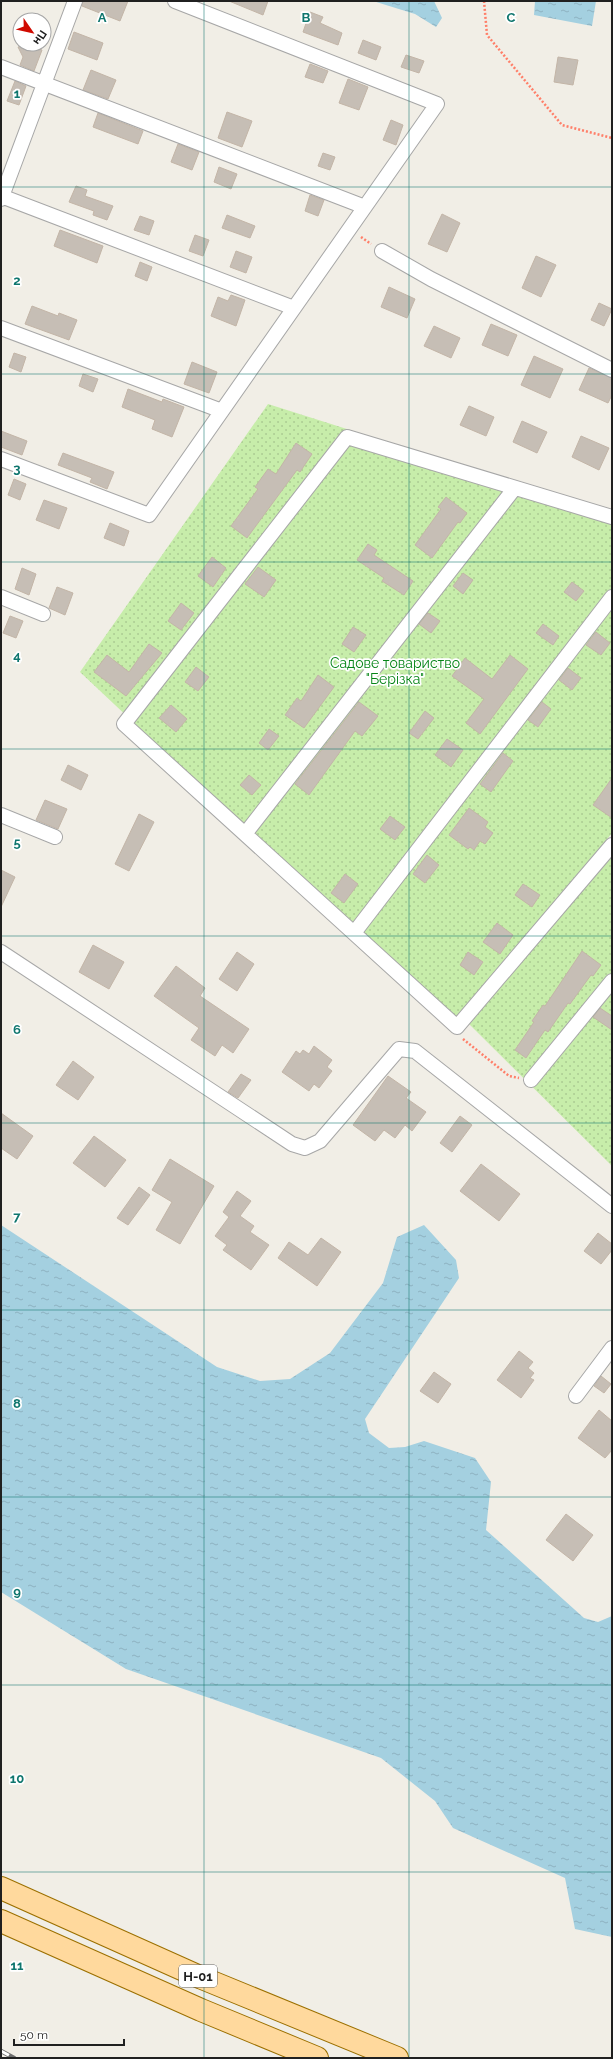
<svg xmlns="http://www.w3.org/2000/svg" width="613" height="2059" viewBox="0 0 613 2059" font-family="Raleway,sans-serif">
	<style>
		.garden { fill: url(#garden-dots) }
		.water { fill: url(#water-ripples) }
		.building { fill: #c6beb5; stroke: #c3b5a7 }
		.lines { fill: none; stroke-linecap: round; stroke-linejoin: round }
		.minor-casing { stroke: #a7a7a7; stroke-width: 16 }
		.primary-casing { stroke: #9c7000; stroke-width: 24 }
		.path { stroke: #ff7f69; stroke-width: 2.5; stroke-dasharray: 2 2; stroke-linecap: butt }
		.minor { stroke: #fff; stroke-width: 14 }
		.primary { stroke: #ffd99d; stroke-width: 22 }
		.rail-casing { stroke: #6e6e6e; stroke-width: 4.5 }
		.rail { stroke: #fff; stroke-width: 3; stroke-dasharray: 9; stroke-linecap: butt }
		.grid { fill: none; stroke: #0f766e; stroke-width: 1; stroke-opacity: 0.55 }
		.labels { text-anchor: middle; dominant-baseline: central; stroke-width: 3.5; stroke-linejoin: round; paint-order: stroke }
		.shield { fill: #fff; stroke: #636363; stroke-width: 1 }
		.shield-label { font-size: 13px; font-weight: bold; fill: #202020 }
		.park-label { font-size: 14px; fill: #068517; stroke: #fff }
		.grid-label { font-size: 13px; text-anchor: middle; font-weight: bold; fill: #0f766e; stroke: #fff; stroke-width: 3.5; stroke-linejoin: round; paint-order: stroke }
	</style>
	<defs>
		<pattern id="garden-dots" width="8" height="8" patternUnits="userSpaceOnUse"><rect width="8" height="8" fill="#c7edaa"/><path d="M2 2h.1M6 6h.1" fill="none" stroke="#abcb92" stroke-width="1.8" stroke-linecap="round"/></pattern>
		<pattern id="water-ripples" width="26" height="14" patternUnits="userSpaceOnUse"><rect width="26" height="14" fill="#a4d0e0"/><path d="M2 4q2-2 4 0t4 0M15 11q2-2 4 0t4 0" fill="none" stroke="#8db2c0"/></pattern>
	</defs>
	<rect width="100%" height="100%" fill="#f1eee6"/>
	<path class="garden" d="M268,404l344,109v320l-155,194 -377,-355z
		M612,850v316l-144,-143z"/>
	<path class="water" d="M373,1h61l8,17 -6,9 -21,-13z
		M535,1h61l-4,25 -58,-11z
		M1,1225l216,142 43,14 30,-2 40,-26 53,-70 14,-46 27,-12 32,35 3,18 -94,141 4,14 20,15 16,-1 19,-6 51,17 16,24 -5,48 98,88 14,4 14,-6v321l-37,-8 -10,-51 -112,-50 -18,-27 -54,-43 -255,-89 -125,-77z"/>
	<path class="building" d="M83,1h45l-8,20 -38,-15z
		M229,1h39l-5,14z
		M310,12l13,5 -3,6 22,10 -4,12 -35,-13z
		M74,32l29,11 -6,17 -29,-11z
		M363,40l18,7 -5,13 -18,-7z
		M28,44l14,6 -8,21 -14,-6 3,-8 -5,-10z
		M406,55l18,6 -5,12 -18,-6z
		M558,57l20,3 -5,25 -19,-3z
		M310,64l18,7 -5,12 -18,-6z
		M91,70l25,10 -8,19 -25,-9z
		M348,79l20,8 -9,23 -20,-7z
		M15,81l11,5 -7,19 -12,-4z
		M227,112l25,9 -10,26 -24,-9z
		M98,113l45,18 -5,13 -45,-17z
		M391,120l12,5 -7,20 -13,-5z
		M178,144l21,8 -7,18 -21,-8z
		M323,153l12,4 -5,13 -12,-4z
		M219,167l18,7 -6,15 -17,-7z
		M76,186l11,4 -2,6 28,10 -6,14 -14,-5 1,-4 -25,-9z
		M310,195l14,5 -6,16 -13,-5z
		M442,214l18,9 -13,29 -19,-8z
		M227,215l28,11 -5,12 -28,-10z
		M140,216l14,5 -5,14 -15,-5z
		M60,230l43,16 -6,17 -43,-17z
		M195,235l14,5 -6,16 -14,-5z
		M236,251l16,6 -6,16 -16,-6z
		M536,256l20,9 -15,32 -19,-9z
		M140,262l12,5 -5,14 -12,-5z
		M389,287l26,12 -8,19 -26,-11z
		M231,295l14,5 -9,26 -25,-10 7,-19 10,4z
		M599,303l13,6 -8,17 -13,-6z
		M32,306l26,10 1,-3 18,7 -8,20 -44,-16z
		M491,324l26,11 -9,21 -26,-11z
		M434,326l26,12 -9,20 -27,-12z
		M14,353l12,4 -5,15 -12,-5z
		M534,356l29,13 -13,29 -29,-13z
		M192,362l25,10 -8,21 -25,-9z
		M589,368l23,10v17l-4,8 -29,-13z
		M83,374l15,5 -5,13 -14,-6z
		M128,389l34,13 1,-3 21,8 -12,30 -20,-8 3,-9 -33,-13z
		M469,406l25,11 -8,19 -26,-11z
		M522,421l25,11 -10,21 -24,-11z
		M1,431l26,10 -5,14 -21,-8z
		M581,436l28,12 -10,22 -27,-13z
		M296,443l16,11 -12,18 -3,-2 -50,68 -16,-12 27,-37 -3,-2 13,-18 8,5z
		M63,453l51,19 -7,17 -17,-7 2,-4 -34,-13z
		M14,479l12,5 -6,16 -12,-5z
		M446,497l21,16 -7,10 -2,-1 -26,36 -17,-13 26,-36 -3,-2z
		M44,500l23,8 -8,21 -23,-9z
		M110,523l19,8 -5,15 -20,-8z
		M368,544l9,6 -3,5 39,26 -9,14 -22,-14 2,-3 -27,-18z
		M212,557l14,11 -13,19 -15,-11z
		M258,567l18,13 -12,17 -19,-13z
		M22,568l14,6 -7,21 -14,-6z
		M463,573l10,7 -10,14 -10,-8z
		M572,582l12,9 -8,10 -12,-9z
		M57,587l16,6 -8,22 -16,-7z
		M181,603l13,10 -13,17 -13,-9z
		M428,613l12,8 -9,12 -12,-9z
		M10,616l13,5 -7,17 -13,-5z
		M543,624l16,12 -6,9 -17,-12z
		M353,627l13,8 -12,17 -12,-8z
		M596,632l14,11 -9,12 -15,-10z
		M149,644l13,9 -36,43 -32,-24 13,-17 22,17z
		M510,655l18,14 -48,65 -14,-11 18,-24 -32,-23 13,-18 27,21z
		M196,667l13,10 -11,14 -13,-9z
		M568,668l13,10 -9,12 -13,-10z
		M318,675l16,12 -30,41 -19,-13 12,-17 4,3z
		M359,702l19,14 -16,20 -7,-5 -46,64 -14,-11z
		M542,702l9,7 -13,18 -10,-7z
		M171,705l16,14 -11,13 -17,-14z
		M425,711l9,7 -16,21 -9,-6z
		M269,729l10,7 -11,14 -9,-7z
		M447,739l16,11 -12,17 -16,-12z
		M503,753l10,8 -22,31 -11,-8z
		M68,765l20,10 -7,15 -20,-10z
		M249,775l12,10 -9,10 -12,-10z
		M612,778v40l-19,-13z
		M45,800l22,9 -9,20 -22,-9z
		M469,808l19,14 -3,5 8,6 -8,11 -5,-3 -6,9 -4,-3 -2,2 -19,-14z
		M139,814l15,8 -25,49 -14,-7z
		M390,816l15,11 -10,13 -15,-11z
		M427,855l12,10 -14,18 -12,-9z
		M1,870l14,7 -14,30z
		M345,874l13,10 -14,19 -13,-10z
		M523,884l17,11 -8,12 -17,-12z
		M497,923l16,12 -13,19 -17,-12z
		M93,945l31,17 -15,27 -30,-17z
		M582,951l19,14 -8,11 -2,-1 -21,29 -2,-1 -20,29 -3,-2 -19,28 -11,-8 19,-28 -2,-1 11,-16 2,1z
		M237,952l17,12 -17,27 -18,-12z
		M468,952l15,10 -9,13 -14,-10z
		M176,966l29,22 -5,8 49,33 -16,24 -11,-8 -7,11 -24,-16 8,-12 -45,-32z
		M600,1008l12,8v14l-19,-13z
		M314,1046l18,14 -5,7 5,4 -13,17 -5,-4 -5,7 -27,-19 14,-21 4,3 3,-4 6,4z
		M73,1061l21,16 -16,23 -22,-15z
		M241,1074l10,6 -13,18 -10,-6z
		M388,1076l23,16 -5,6 20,14 -14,19 -7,-6 -10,13 -11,-8 -9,11 -22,-16z
		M1,1113l32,23 -16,23 -16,-11z
		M460,1116l12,9 -20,27 -12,-9z
		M94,1136l32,24 -21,27 -32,-24z
		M170,1159l44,27 -34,58 -24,-14 16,-28 -20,-12z
		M481,1164l39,30 -21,27 -39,-30z
		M139,1187l11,8 -22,30 -11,-7z
		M237,1191l14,10 -11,15 14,10 -4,6 19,13 -18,25 -28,-20 4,-5 -12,-9 14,-19 -6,-5z
		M598,1233l14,11v6l-11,14 -17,-13z
		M321,1238l20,14 -24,34 -39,-28 11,-16 19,13z
		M519,1351l14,11 -5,6 6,5 -4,5 4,2 -13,18 -24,-18z
		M434,1372l17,12 -13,19 -18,-12z
		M601,1376l10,8 -7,9 -10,-7z
		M599,1410l13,11v29l-7,8 -27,-20z
		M566,1514l27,21 -20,26 -27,-21z"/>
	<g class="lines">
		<g class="minor-casing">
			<path id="minor" d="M1,67l364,140
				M1,196l293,112
				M1,199l74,-198
				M382,251l49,28 181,91
				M1,328l221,83
				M1,459l148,56 288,-411 -262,-103
				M612,517l-265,-80 -223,287 333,303 155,-182
				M1,597l42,17
				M1,815l54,22
				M245,834l269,-345
				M354,933l258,-336
				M1,952l291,192 13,4 15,-7 79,-92 16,2 197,155
				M531,1080l81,-99
				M576,1396l36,-48"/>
		</g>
		<g class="primary-casing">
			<path id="primary" d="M1,1888l201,90 195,80
				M1,1921l200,89 116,48"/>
		</g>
		<path class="path" d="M484,1l3,34 75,90 50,13
			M361,237l10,7
			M463,1039l46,37 10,2"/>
		<use href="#minor" class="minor"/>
		<use href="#primary" class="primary"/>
		<g class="rail-casing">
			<path id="rail" d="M1,2051l13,7"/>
		</g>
		<use href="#rail" class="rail"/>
	</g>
	<path class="grid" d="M204,1v2057M409,1v2057M1,187h611M1,374h611M1,562h611M1,749h611M1,936h611M1,1123h611M1,1310h611M1,1497h611M1,1685h611M1,1872h611"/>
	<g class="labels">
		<rect class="shield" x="179" y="1965" width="38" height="22" rx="3"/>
		<g class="shield-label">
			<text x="198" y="1976">Н-01</text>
		</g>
		<g class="park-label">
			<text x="395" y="663">Садове товариство<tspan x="395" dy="16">"Берізка"</tspan></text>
		</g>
	</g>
	<g class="grid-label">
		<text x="102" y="22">A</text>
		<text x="306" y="22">B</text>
		<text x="511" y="22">C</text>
		<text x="17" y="98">1</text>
		<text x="17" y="285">2</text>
		<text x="17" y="473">3</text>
		<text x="17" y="660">4</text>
		<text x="17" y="847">5</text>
		<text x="17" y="1034">6</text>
		<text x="17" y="1221">7</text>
		<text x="17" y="1408">8</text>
		<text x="17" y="1596">9</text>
		<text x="17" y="1783">10</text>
		<text x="17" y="1970">11</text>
	</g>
	<rect width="613" height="2059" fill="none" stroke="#202020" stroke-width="4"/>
	<g transform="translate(32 32) rotate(124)"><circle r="19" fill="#ffffff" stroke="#a6a6a6"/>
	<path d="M0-3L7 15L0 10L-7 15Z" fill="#d00a00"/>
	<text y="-6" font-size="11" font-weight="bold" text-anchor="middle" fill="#202020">Пн</text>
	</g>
	<path d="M14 2039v6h110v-6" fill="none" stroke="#202020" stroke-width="2"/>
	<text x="20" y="2039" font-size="12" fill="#202020" stroke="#ffffff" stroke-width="3" paint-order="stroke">50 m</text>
</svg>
